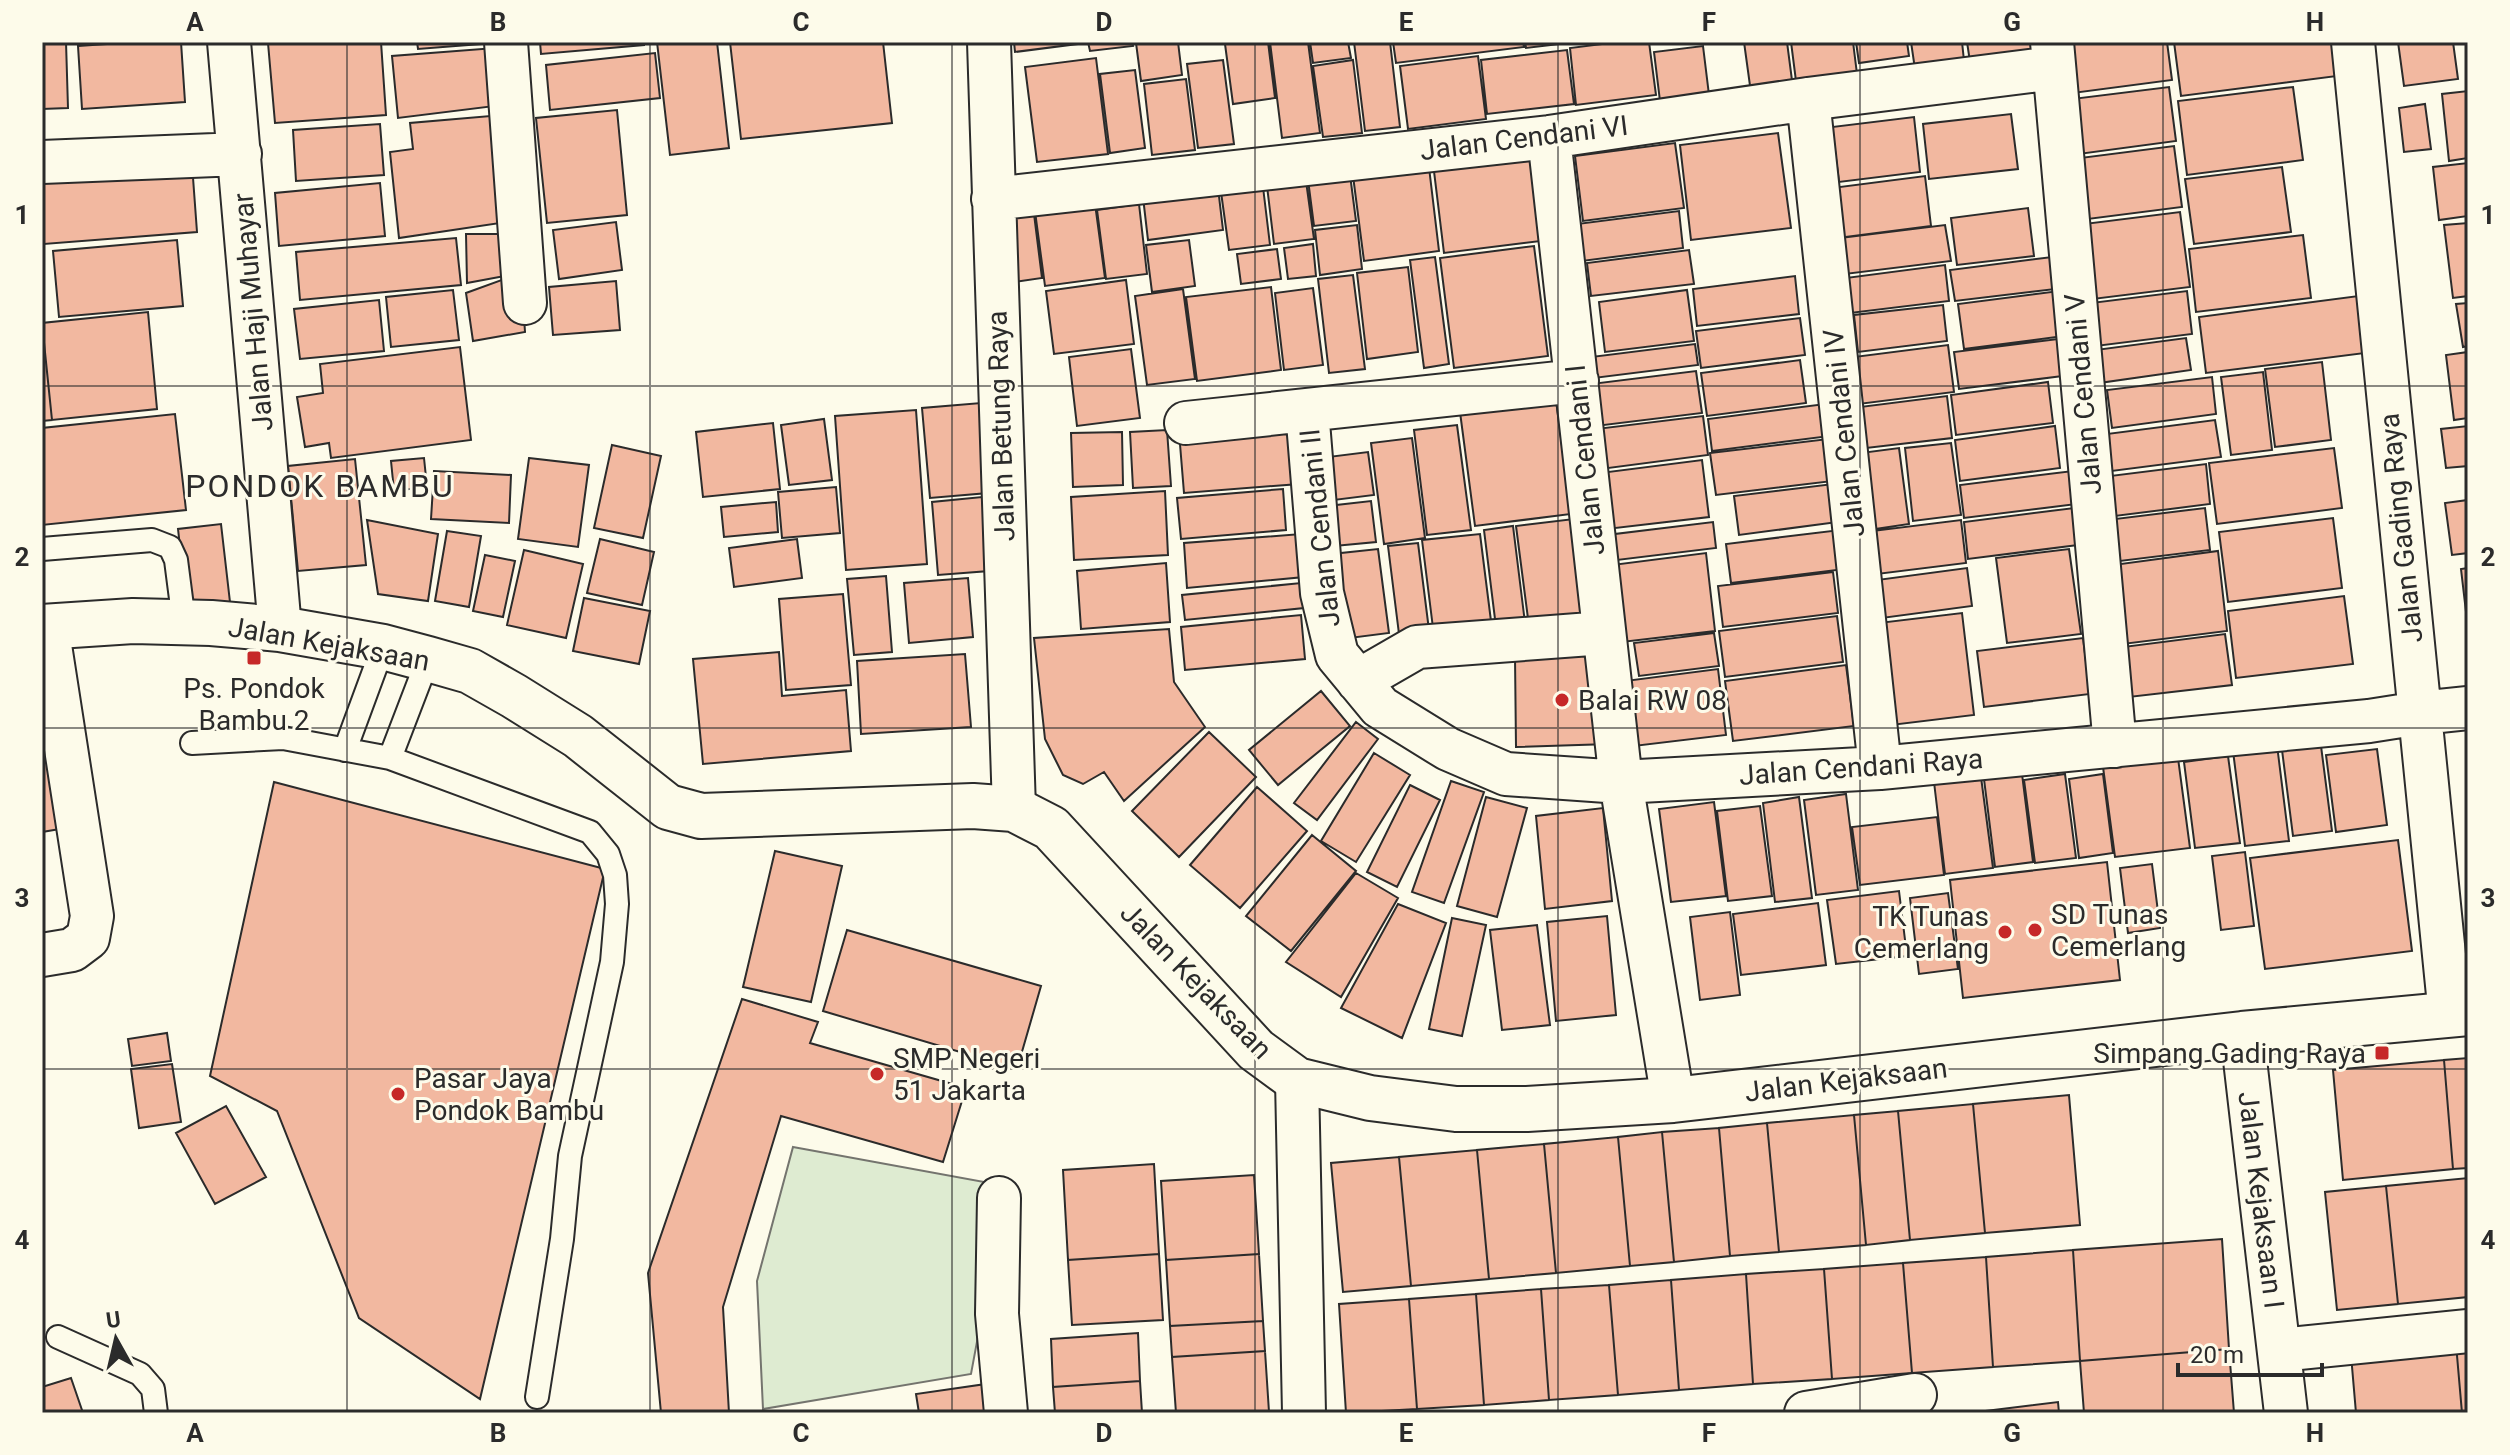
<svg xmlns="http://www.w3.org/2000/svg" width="2510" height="1455" viewBox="0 0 2510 1455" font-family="Roboto,sans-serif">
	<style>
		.green { fill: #deebd1; stroke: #74746e; stroke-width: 2 }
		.building { fill: #f2b8a0; stroke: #2b2b2b; stroke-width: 2 }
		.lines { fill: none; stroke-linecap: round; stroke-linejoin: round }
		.service-casing { stroke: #2b2b2b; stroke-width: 26 }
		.minor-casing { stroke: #2b2b2b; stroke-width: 46 }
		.tertiary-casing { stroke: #2b2b2b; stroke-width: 48 }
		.service { stroke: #fdfbea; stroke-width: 22 }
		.minor { stroke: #fdfbea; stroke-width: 42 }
		.tertiary { stroke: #fdfbea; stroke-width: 44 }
		.grid { fill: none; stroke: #2b2b2b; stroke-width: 2; stroke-opacity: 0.55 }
		.poi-dot { fill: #c62828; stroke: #fdfbea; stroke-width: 3 }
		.labels { text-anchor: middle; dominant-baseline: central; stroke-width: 6; stroke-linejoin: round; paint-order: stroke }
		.street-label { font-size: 28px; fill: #2b2b2b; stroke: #fdfbea }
		.poi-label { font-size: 28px; fill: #2b2b2b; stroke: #fdfbea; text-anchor: start }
		.quarter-label { font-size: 32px; letter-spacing: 2px; fill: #2b2b2b; stroke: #fdfbea }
		.neatline { fill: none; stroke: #2b2b2b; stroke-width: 3 }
		.grid-label { font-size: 26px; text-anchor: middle; font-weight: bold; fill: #2b2b2b }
	</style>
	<rect width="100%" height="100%" fill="#fdfbea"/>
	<path class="green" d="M793,1147l213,39 -35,188 -208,35 -6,-128z"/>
	<path class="building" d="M42,42h24l2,66 -26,1z
		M136,42h45l4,60 -103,7 -4,-63z
		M285,42h96l5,73 -111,8 -7,-80z
		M417,42h62l1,2 -62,5z
		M540,42h104v3l-103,9z
		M657,42h60l12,106 -59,7z
		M730,42h153l9,81 -151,16z
		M1014,42h71v1l-70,9z
		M1088,42h44l1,4 -43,5z
		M1178,42l4,33 -41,6 -5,-38z
		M1241,42h27l7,56 -42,6 -8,-60z
		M1270,42h38l12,91 -38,5z
		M1310,42h38l3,16 -38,5z
		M1354,42h36l10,85 -35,4z
		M1393,42h130l1,5 -128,16z
		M1525,42h42v1l-41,5z
		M1618,42h31l7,53 -80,10 -6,-57z
		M1744,42h43l6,46 -42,5z
		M1791,42h62l5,40 -61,7z
		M1856,42h51l2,14 -50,7z
		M1911,42h51l3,28 -49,6z
		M1967,42h68l2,12 -67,8z
		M2083,42h84l5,38 -99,13 -7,-49z
		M2174,42h166l5,33 -164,21z
		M2398,42h55l5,37 -54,7z
		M1703,46l6,49 -49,6 -6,-49z
		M495,48l8,57 -105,13 -6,-62z
		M1567,50l7,54 -87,10 -6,-54z
		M655,53l5,45 -110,12 -4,-45z
		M1478,56l8,63 -78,10 -8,-63z
		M1096,58l12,96 -71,8 -12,-95z
		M1223,60l11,84 -36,4 -11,-84z
		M1353,60l9,73 -39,4 -10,-71z
		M1135,70l10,78 -35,5 -10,-79z
		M1186,79l9,71 -43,5 -8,-71z
		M2169,87l7,54 -97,13 -7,-55z
		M2293,87l10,73 -116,15 -9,-74z
		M2468,91v67l-19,3 -7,-67z
		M2425,104l6,45 -27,3 -5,-44z
		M617,110l10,105 -80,8 -11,-105z
		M2011,114l7,55 -89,10 -6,-55z
		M502,115l5,107 -108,16 -9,-86 23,-3 -3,-26z
		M1914,117l6,55 -81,10 -7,-55z
		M380,124l4,51 -88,6 -3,-51z
		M1778,133l13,95 -100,12 -11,-95z
		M1675,143l9,65 -101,13 -8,-65z
		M2174,146l8,61 -94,12 -8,-61z
		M1530,151l11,90 -97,12 -11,-90z
		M1428,159l11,92 -75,10 -12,-93z
		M2468,163v53l-29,4 -6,-53z
		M192,164l5,68 -153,12 -2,-68z
		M1349,167l7,54 -42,5 -7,-54z
		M2282,167l9,65 -97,12 -9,-65z
		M1925,176l6,50 -101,13 -6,-50z
		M1306,181l8,58 -40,5 -7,-58z
		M380,183l5,53 -106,10 -4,-53z
		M1263,187l7,58 -41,5 -8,-58z
		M1218,188l5,42 -75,10 -5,-43z
		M1094,196l11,82 -60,8 -11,-82z
		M1032,198l10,80 -35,5 -10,-80z
		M1139,204l8,70 -41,5 -9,-69z
		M2028,208l6,48 -77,9 -6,-47z
		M1679,211l4,37 -101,13 -5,-37z
		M2180,212l10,75 -97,12 -9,-75z
		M616,222l6,48 -63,9 -6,-49z
		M2468,223v73l-15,2 -9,-73z
		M1357,225l5,44 -42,6 -5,-45z
		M1945,225l6,36 -106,13 -5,-36z
		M466,234h42l13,39 -54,10z
		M2303,235l8,63 -115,14 -7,-63z
		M456,238l5,47 -161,15 -4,-48z
		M177,240l6,66 -124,11 -6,-66z
		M1189,240l6,46 -43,6 -6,-47z
		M1313,244l3,32 -28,3 -4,-31z
		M1534,246l14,110 -94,12 -14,-110z
		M1277,249l4,30 -40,5 -4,-30z
		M1689,250l5,34 -103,12 -4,-33z
		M2060,256l4,32 -109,13 -5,-31z
		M1435,257l14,107 -25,4 -14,-108z
		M1945,265l4,36 -107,13 -4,-35z
		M1408,267l10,85 -51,7 -10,-86z
		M521,273l4,59 -52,9 -7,-48z
		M1353,275l12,94 -36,4 -11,-94z
		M1795,276l4,38 -102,12 -4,-37z
		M1126,280l8,64 -80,10 -8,-63z
		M616,281l4,49 -67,5 -4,-48z
		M1271,287l10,83 -84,11 -11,-84z
		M1313,288l10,77 -39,5 -9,-77z
		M1183,289l12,90 -48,6 -12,-89z
		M453,290l6,50 -68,7 -5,-50z
		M1687,290l7,51 -89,11 -6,-50z
		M2059,291l5,45 -100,13 -6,-45z
		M2187,291l5,43 -96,12 -5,-43z
		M2366,295l7,57 -167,21 -7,-56z
		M379,300l5,51 -84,8 -6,-50z
		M2468,303v43l-5,1 -7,-43z
		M1943,305l4,36 -89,11 -4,-37z
		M148,312l9,97 -105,11 -10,-97z
		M1800,318l5,37 -104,13 -5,-37z
		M42,324l10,96 -10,1z
		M2066,338l5,37 -112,14 -5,-37z
		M2186,338l5,32 -99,14 -4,-33z
		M1695,344l3,21 -104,13 -3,-21z
		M1948,345l6,47 -103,13 -5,-47z
		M460,347l11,93 -140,18 -2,-15 -24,4 -8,-50 26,-4 -3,-29z
		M1131,349l9,69 -63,8 -8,-69z
		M2468,352v66l-14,2 -8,-65z
		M1800,360l6,43 -99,13 -6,-43z
		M2322,362l9,78 -56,7 -10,-78z
		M1696,371l6,42 -106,13 -5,-42z
		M2263,372l9,78 -41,5 -10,-78z
		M2212,377l4,37 -104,14 -5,-38z
		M2048,382l5,41 -97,12 -5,-40z
		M1947,396l5,42 -103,12 -5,-41z
		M1556,400l15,114 -96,12 -15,-114z
		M981,403l7,90 -58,5 -8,-90z
		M1825,404l5,32 -118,15 -4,-32z
		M916,410l11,154 -81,6 -11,-154z
		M175,414l11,96 -144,15v-97z
		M1703,416l5,39 -107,14 -5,-40z
		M824,419l8,61 -43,5 -8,-60z
		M2215,420l6,37 -117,15 -5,-37z
		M1294,422l5,62 -115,9 -5,-61z
		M773,423l7,66 -77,8 -7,-65z
		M1457,425l14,105 -44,5 -13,-105z
		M2055,426l5,42 -100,13 -5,-41z
		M2468,426v40l-22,2 -5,-39z
		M1167,430l4,56 -38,2 -3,-56z
		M1122,432l1,53 -50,2 -2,-54z
		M1412,438l13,100 -41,6 -13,-101z
		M1828,439l5,42 -117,14 -6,-42z
		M1951,443l10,72 -48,6 -8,-73z
		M612,445l49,11 -18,82 -49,-10z
		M1899,448l10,76 -47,7 -9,-77z
		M2334,448l8,60 -125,16 -8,-61z
		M1368,452l6,43 -48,6 -6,-43z
		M424,458l3,29 -33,4 -3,-30z
		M529,458l60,7 -11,82 -60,-8z
		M355,459l11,106 -68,6 -10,-105z
		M1702,460l7,57 -102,12 -7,-56z
		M2206,464l4,40 -103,13 -5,-40z
		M2081,470l4,33 -121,15 -4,-33z
		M434,471l77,4 -2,48 -78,-4z
		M1833,484l5,38 -99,13 -5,-39z
		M836,487l4,46 -58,5 -4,-46z
		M1283,489l3,41 -105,9 -4,-41z
		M1165,491l3,64 -94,5 -3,-63z
		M982,497l7,74 -51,4 -6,-73z
		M2468,500v53l-16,2 -7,-52z
		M1371,501l5,41 -52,5 -5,-40z
		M776,502l2,30 -54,5 -3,-30z
		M2090,506l4,37 -126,16 -4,-37z
		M2205,508l5,42 -90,11 -5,-42z
		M1582,518l14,107 -66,9 -14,-108z
		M2333,518l9,70 -114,14 -9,-70z
		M367,520l71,14 -10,67 -50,-7z
		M1961,520l5,43 -105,13 -5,-43z
		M1713,522l3,26 -107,13 -2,-26z
		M221,524l10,87 -43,6 -10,-88z
		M1513,526l12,97 -29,4 -12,-97z
		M1840,530l5,39 -114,14 -5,-39z
		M447,531l34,5 -12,71 -34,-6z
		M1301,534l3,43 -117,11 -3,-45z
		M1480,534l12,95 -58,7 -12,-96z
		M600,539l54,13 -12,53 -55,-12z
		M797,539l5,39 -68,9 -5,-39z
		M1418,543l12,95 -30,4 -12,-96z
		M1378,549l11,84 -47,6 -10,-85z
		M2069,549l12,85 -74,9 -11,-85z
		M524,550l59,14 -17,74 -59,-13z
		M2218,551l9,80 -104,13 -10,-79z
		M1706,553l9,78 -93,11 -10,-77z
		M485,555l30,6 -12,56 -30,-6z
		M1166,563l4,59 -89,7 -4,-58z
		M1967,568l5,38 -90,12 -5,-38z
		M2468,568v61l-7,-60z
		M1833,572l5,41 -115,14 -5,-41z
		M886,576l6,76 -38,3 -7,-76z
		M968,578l5,59 -64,6 -5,-60z
		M1301,583l3,25 -119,12 -3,-25z
		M843,594l8,91 -65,5 -7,-91z
		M2344,596l9,68 -117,14 -8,-67z
		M584,598l66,13 -11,53 -66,-13z
		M1962,613l12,102 -91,11 -13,-102z
		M1301,615l4,44 -120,11 -4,-43z
		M1837,616l6,46 -118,15 -6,-46z
		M1169,629l5,53 31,45 -81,74 -20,-29 -21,12 -20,-9 -18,-36 -11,-101z
		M1714,633l5,33 -80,10 -5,-33z
		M2225,634l7,51 -103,12 -6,-50z
		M2083,638l7,56 -106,13 -7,-56z
		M779,652l3,44 64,-6 5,61 -148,13 -10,-105z
		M965,654l6,73 -110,7 -4,-73z
		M1606,654l3,90 -93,3 -1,-90z
		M1846,665l8,61 -121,15 -8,-60z
		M1718,669l8,66 -92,11 -9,-65z
		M1321,691l29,35 -72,59 -29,-35z
		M42,709l24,119 -24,4z
		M1356,722l22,17 -61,81 -23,-17z
		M1209,732l47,45 -77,80 -47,-46z
		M2277,745l12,96 -44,5 -12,-95z
		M2321,746l11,85 -39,5 -11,-86z
		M2377,749l10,76 -51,7 -10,-77z
		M1374,753l36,22 -54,87 -35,-21z
		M2228,756l12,87 -45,5 -11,-86z
		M2178,758l12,90 -75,9 -12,-90z
		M2022,774l11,88 -38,5 -11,-88z
		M2065,774l11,84 -41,5 -11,-83z
		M2103,774l10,79 -34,5 -10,-79z
		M1981,777l12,91 -48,6 -11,-92z
		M1451,781l33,11 -40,111 -32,-11z
		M274,782l331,87 -125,530 -121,-81 -82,-207 -67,-35z
		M1410,785l30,15 -43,87 -30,-15z
		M1257,787l50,44 -67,77 -50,-43z
		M1846,794l12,96 -42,5 -12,-95z
		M1486,797l41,11 -30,109 -40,-11z
		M1799,797l13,101 -37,4 -12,-99z
		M1714,802l12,94 -55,6 -12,-93z
		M1760,806l12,90 -44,5 -11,-90z
		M1603,808l9,93 -67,8 -9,-93z
		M1937,817l7,58 -84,10 -8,-58z
		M1312,835l44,36 -65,80 -45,-35z
		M2398,840l14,111 -147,18 -15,-111z
		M775,851l67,15 -31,136 -68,-15z
		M2245,852l9,74 -33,4 -9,-74z
		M2107,862l13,118 -157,18 -13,-118z
		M2152,864l8,64 -32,5 -8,-65z
		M1356,873l42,25 -57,99 -55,-35z
		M1899,891l8,65 -71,8 -9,-64z
		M1948,893l10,76 -39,5 -9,-76z
		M1818,903l8,62 -85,10 -8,-61z
		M1398,904l48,19 -44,115 -61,-30z
		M1730,912l10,83 -40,5 -10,-83z
		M1607,916l9,99 -60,6 -9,-99z
		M1452,918l34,7 -24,111 -33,-7z
		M1537,925l13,100 -48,5 -12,-100z
		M847,930l194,56 -24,83 -194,-58z
		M742,999l76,23 -8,21 156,45 -23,74 -162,-46 -58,191 6,106h-68l-13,-140z
		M167,1033l4,28 -39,5 -4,-27z
		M2468,1058v110l-15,1 -9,-109z
		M2444,1060l9,109 -110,11 -10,-110z
		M172,1064l9,58 -42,6 -8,-59z
		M2069,1095l11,130 -95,8 -12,-129z
		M1973,1104l12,129 -75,7 -12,-129z
		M226,1106l40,71 -51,27 -39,-71z
		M1898,1111l12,129 -44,5 -12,-130z
		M1854,1115l12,130 -87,7 -12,-129z
		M1767,1123l12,129 -49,4 -11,-128z
		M1719,1128l11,128 -56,6 -12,-130z
		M1662,1132l12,130 -44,4 -12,-129z
		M1618,1137l12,129 -74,7 -12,-129z
		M1544,1144l12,129 -67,6 -12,-129z
		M1477,1150l12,129 -78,7 -12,-129z
		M1399,1157l12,129 -68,6 -12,-129z
		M1154,1164l5,90 -91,6 -5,-90z
		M1254,1175l5,79 -93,6 -5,-79z
		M2468,1178v119l-70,7 -12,-118z
		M2386,1186l12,118 -61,6 -12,-118z
		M2222,1239l7,110 -149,12 -7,-111z
		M2073,1250l7,111 -87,6 -7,-110z
		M1159,1254l4,66 -91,5 -4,-65z
		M1259,1254l4,67 -93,5 -4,-66z
		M1986,1257l7,110 -81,6 -9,-110z
		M1903,1263l9,110 -80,6 -8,-110z
		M1824,1269l8,110 -79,5 -7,-110z
		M1746,1274l7,110 -74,6 -8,-110z
		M1671,1280l8,110 -61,5 -9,-110z
		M1609,1285l9,110 -69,5 -8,-111z
		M1541,1289l8,111 -65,5 -8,-111z
		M1476,1294l8,111 -67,4 -8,-110z
		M1409,1299l8,110 -71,4 -7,-109z
		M1263,1321l2,30 -93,6 -2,-31z
		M1138,1333l2,48 -87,6 -2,-48z
		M2468,1343v70h-6l-6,-69z
		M2456,1344l6,69h-106l-5,-58z
		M2229,1349l5,64h-150l-4,-52z
		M1265,1351l4,61 -93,1 -4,-56z
		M71,1378l12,35h-41v-26z
		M1140,1381l2,32h-87l-2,-26z
		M993,1383l4,30h-78l-3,-19z
		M2058,1402l1,11h-90z"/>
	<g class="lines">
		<g class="service-casing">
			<path id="service" d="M42,549l110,-9 18,7 6,13 8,62
				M192,743l91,-5 107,20 200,74 18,22 7,21 2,29 -5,58 -42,194 -8,83 -25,158
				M345,750l38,-103
				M390,758l38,-99
				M58,1337l82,37 13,15 3,24"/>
		</g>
		<g class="minor-casing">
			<path id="minor" d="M229,42l51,587
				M506,42l19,261
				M989,42l25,767
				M2052,42l63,704
				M2353,42l97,973
				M1808,99l72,669
				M1549,137l72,645 52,318
				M42,162l198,-8
				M993,199l556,-62 259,-38 246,-31
				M1307,410l15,183 15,62 43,52 68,42 58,25 115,8 259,-14 489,-47 51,-8 48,-5
				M1186,423l391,-42
				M1358,681l59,-34 187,-14
				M42,955l30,-5 16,-12 4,-22 -45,-290
				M2242,1034l44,379
				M1297,1080l7,333
				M999,1198l-2,116 9,99
				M2280,1350l188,-19
				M1806,1413l109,-18"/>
		</g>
		<g class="tertiary-casing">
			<path id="tertiary" d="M42,627l91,-6 78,2 69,6 103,18 45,12 42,12 44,25 64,40 90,71 33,9 272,-10 41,3 37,19 205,222 41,30 73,18 86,11h71l146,-9 569,-66 226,-21"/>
		</g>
		<use href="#service" class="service"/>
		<use href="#minor" class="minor"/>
		<use href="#tertiary" class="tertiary"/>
	</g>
	<path class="grid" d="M347,42v1371M650,42v1371M952,42v1371M1255,42v1371M1558,42v1371M1860,42v1371M2163,42v1371M42,386h2426M42,728h2426M42,1069h2426"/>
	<g class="poi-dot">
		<rect x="246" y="650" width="16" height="16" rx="4"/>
		<circle cx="1562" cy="700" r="8"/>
		<circle cx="2035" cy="930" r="8"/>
		<circle cx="2005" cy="932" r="8"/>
		<rect x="2374" y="1045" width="16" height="16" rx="4"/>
		<circle cx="877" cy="1074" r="8"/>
		<circle cx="398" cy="1094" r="8"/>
	</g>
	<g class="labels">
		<g class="street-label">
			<text transform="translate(1524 138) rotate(-7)">Jalan Cendani VI</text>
			<text transform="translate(253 312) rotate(-95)">Jalan Haji Muhayar</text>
			<text transform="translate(2083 394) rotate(-95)">Jalan Cendani V</text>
			<text transform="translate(1001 426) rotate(-92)">Jalan Betung Raya</text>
			<text transform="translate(1844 433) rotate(-96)">Jalan Cendani IV</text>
			<text transform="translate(1585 460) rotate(-96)">Jalan Cendani I</text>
			<text transform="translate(1320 528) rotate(-96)">Jalan Cendani II</text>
			<text transform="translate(2401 528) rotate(-96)">Jalan Gading Raya</text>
			<text transform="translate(329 644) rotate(10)">Jalan Kejaksaan</text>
			<text transform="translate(1861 767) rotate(-4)">Jalan Cendani Raya</text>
			<text transform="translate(1196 981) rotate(46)">Jalan Kejaksaan</text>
			<text transform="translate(1846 1080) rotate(-7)">Jalan Kejaksaan</text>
			<text transform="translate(2261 1200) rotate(83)">Jalan Kejaksaan I</text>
		</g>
		<g class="poi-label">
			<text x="254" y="688" text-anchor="middle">Ps. Pondok<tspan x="254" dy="32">Bambu 2</tspan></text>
			<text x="1578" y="700">Balai RW 08</text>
			<text x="2051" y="914">SD Tunas<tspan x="2051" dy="32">Cemerlang</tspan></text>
			<text x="1989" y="916" text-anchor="end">TK Tunas<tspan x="1989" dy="32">Cemerlang</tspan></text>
			<text x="2366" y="1053" text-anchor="end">Simpang Gading Raya</text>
			<text x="893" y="1058">SMP Negeri<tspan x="893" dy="32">51 Jakarta</tspan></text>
			<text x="414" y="1078">Pasar Jaya<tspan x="414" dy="32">Pondok Bambu</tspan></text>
		</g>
		<g class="quarter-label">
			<text x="320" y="486">PONDOK BAMBU</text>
		</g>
	</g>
	<rect width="2510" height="1455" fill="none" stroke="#fdfbea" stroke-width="88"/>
	<g transform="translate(116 1339) rotate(352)" stroke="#fdfbea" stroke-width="6" paint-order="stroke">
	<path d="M0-6L14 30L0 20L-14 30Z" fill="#2b2b2b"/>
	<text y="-12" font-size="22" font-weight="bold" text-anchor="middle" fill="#2b2b2b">U</text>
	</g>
	<path d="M2178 1363v12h144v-12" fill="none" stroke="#2b2b2b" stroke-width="4"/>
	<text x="2190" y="1363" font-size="24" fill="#2b2b2b" stroke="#fdfbea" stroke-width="6" paint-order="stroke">20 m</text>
	<rect x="44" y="44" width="2422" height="1367" class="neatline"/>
	<g class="grid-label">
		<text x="195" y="31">A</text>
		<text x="498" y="31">B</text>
		<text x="801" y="31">C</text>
		<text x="1104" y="31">D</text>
		<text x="1406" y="31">E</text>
		<text x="1709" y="31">F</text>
		<text x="2012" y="31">G</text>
		<text x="2315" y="31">H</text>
		<text x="22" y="224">1</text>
		<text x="2488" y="224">1</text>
		<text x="22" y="566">2</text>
		<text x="2488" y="566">2</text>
		<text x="22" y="907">3</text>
		<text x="2488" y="907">3</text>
		<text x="22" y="1249">4</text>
		<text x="2488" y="1249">4</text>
		<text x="195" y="1442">A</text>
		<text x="498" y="1442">B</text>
		<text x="801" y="1442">C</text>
		<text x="1104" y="1442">D</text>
		<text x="1406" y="1442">E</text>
		<text x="1709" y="1442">F</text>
		<text x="2012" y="1442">G</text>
		<text x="2315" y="1442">H</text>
	</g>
</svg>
